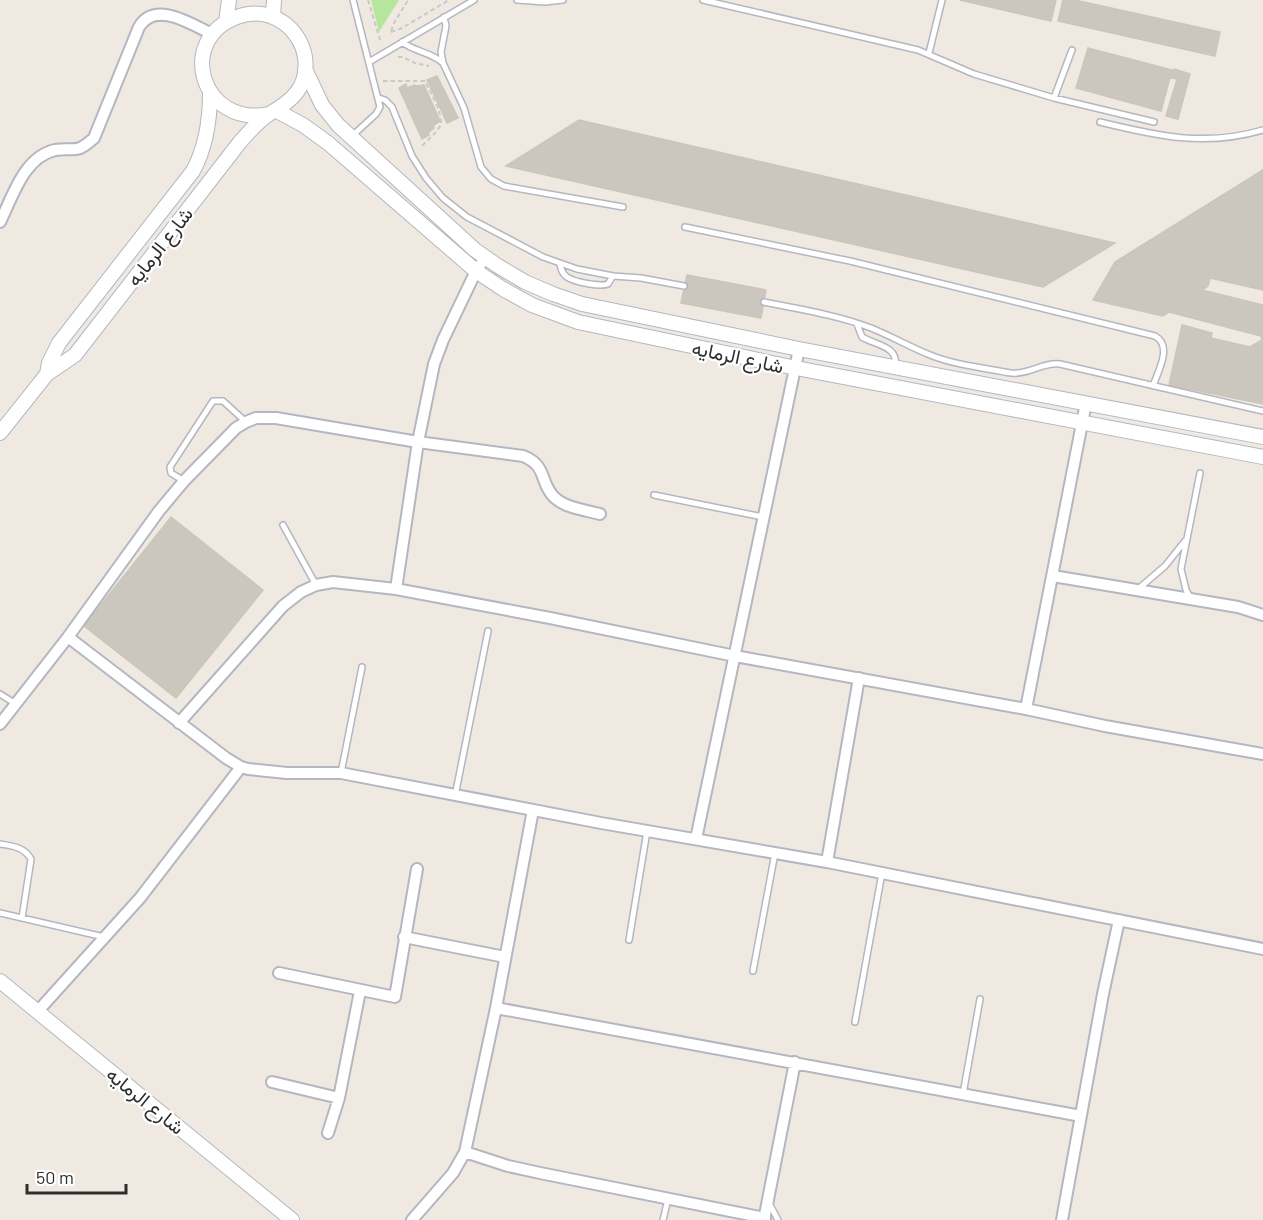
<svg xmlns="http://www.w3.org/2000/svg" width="1263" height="1220" viewBox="0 0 1263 1220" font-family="Barlow,Vazirmatn,sans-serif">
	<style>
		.green { fill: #b6e59e }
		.building { fill: #cbc7bf; stroke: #cbc5ba; stroke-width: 1.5 }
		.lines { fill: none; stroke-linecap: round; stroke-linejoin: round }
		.service-casing { stroke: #b4b7c1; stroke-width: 8 }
		.minor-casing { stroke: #b4b7c1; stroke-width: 14 }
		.tertiary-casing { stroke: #b4b7c1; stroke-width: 16 }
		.path { stroke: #c9c9c9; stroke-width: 2; stroke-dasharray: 4.5 3; stroke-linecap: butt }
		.service { stroke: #fff; stroke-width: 5 }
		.minor { stroke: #fff; stroke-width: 10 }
		.tertiary { stroke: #fff; stroke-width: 14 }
		.labels { text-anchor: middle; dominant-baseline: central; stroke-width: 4.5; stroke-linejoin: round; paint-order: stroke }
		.street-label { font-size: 20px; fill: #2e2e2e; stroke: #fff }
	</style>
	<rect width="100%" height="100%" fill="#efe9e1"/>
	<path class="green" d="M371,0h28l-20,32z"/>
	<path class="building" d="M960,0h96l-5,21z
		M1063,0h12l145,32 -5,24 -157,-35z
		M1088,48l84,22 -11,41 -85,-23z
		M1174,69l16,5 -12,45 -12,-3 11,-37 -6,-1z
		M437,76l21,42 -11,5 -20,-43z
		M406,84l1,4 8,-3 1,1 8,-1 16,36 -7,5 1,2 -6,5 1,2 -7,4 -23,-51z
		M579,120l536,123 -72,44 -537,-121z
		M1263,170v120l-53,-12 -2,8 -6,4 61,15v99l-94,-19 13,-60 30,8 -1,5 39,9 12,-7 -1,-4 -92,-24 -6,4 -70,-16 22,-38z
		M687,275l79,15 -5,28 -80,-15z
		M171,517l92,73 -87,108 -92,-72z"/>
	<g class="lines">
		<g class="service-casing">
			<path id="service" d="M517,0l28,2 18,-2
				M703,0l215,50 56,24 80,24 100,24
				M444,17l2,9 -5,26 2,11 21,45 17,59 10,12 13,7 119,21
				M402,42c13,10 29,10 41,21
				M929,53l13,-53
				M369,62l105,-62
				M379,98l6,2 7,7 20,49 14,22 17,20 24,19 76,40 34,12 36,7 28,2 43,8
				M1054,98l18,-48
				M1100,122c57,14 105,25 163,8
				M352,136l24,-22 4,-7 -27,-107
				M685,227l165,34 305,75c18,10 3,35 -2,50
				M560,264c1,5 2,10 7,13 7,5 33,10 41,7l5,-8
				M764,302c35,7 73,13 107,26 20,8 39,19 59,27 25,10 54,13 81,18 18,2 31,-11 49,-9l203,47
				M857,324l5,13c13,8 37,9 33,29
				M184,481l-13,-8 -1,-6 43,-66h10l23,21
				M654,495l109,22
				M283,525l33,60
				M1137,590l28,-24 20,-25
				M1191,599l-5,-9 -5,-21 19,-96
				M0,694l16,10
				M341,773l21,-106
				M455,796l33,-165
				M0,844c13,2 24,3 31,15l-9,59
				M0,913l104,24
				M629,940l18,-109
				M753,971l22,-118
				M855,1022l27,-149
				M963,1094l17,-95
				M769,1203l9,17
				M663,1220l5,-21"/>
		</g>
		<g class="minor-casing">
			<path id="minor" d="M0,222c13,-26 24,-65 55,-72 21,-3 20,5 39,-12l45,-111c16,-27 52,-3 73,7
				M1053,576l185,31 25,8
				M396,589l22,-147 16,-78 9,-24 33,-69 9,-13
				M68,637l158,121 15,9 7,2 39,4h54l260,50 226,39 436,87
				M1026,709l60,-306
				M179,723l104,-117 18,-14 15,-7 17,-3 63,7 154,29 185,38 291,53 79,17 158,28
				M0,724l68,-87 91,-126 25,-30 52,-53 10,-6 10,-4h20l142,24 105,14c25,10 16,26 31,41 11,11 31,13 46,17
				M696,839l103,-490
				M827,862l32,-184
				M404,937l101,20
				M279,973l116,24 22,-128
				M496,1008l585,108
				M38,1011l102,-113 101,-131
				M272,1082l67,16
				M328,1133l11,-35 21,-107
				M465,1152l43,14 32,7 225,45
				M412,1220l41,-47 12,-21 31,-144 37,-198
				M764,1220l31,-158
				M1062,1220l41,-226 16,-74"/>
		</g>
		<g class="tertiary-casing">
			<path id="tertiary" d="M273,17l1,-17
				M226,22l3,-22
				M305,69l17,36 16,20 137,125 23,16 27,16 28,12 29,10 217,45 464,88
				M277,111l26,14 25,18 148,128 27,18 29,16 46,17 218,46 467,89
				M47,374l2,-11 10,-20 134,-172c13,-24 17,-51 17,-78
				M0,433l47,-59 28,-19 165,-213c8,-9 18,-21 29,-28 23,-13 40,-27 36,-57 -2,-13 -10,-26 -21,-34 -14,-10 -31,-12 -47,-6 -62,23 -35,111 32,97
				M0,981l292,239"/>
		</g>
		<path class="path" d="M368,0l13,43
			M391,31l3,-8 14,-23
			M391,32l11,-4 47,-28
			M398,57h4l13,6 14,3
			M383,81h42c4,9 20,36 15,45 -4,8 -14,15 -20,22"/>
		<use href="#service" class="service"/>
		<use href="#minor" class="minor"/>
		<use href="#tertiary" class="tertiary"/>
	</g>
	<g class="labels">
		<g class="street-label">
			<text transform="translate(159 246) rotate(-52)">شارع الرمايه</text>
			<text transform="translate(738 356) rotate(12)">شارع الرمايه</text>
			<text transform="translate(146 1100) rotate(39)">شارع الرمايه</text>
		</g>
	</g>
	<path d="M27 1184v9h99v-9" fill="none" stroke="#2e2e2e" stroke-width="3"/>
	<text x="36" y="1184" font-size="18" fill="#2e2e2e" stroke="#ffffff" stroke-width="4.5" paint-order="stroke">50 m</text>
</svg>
